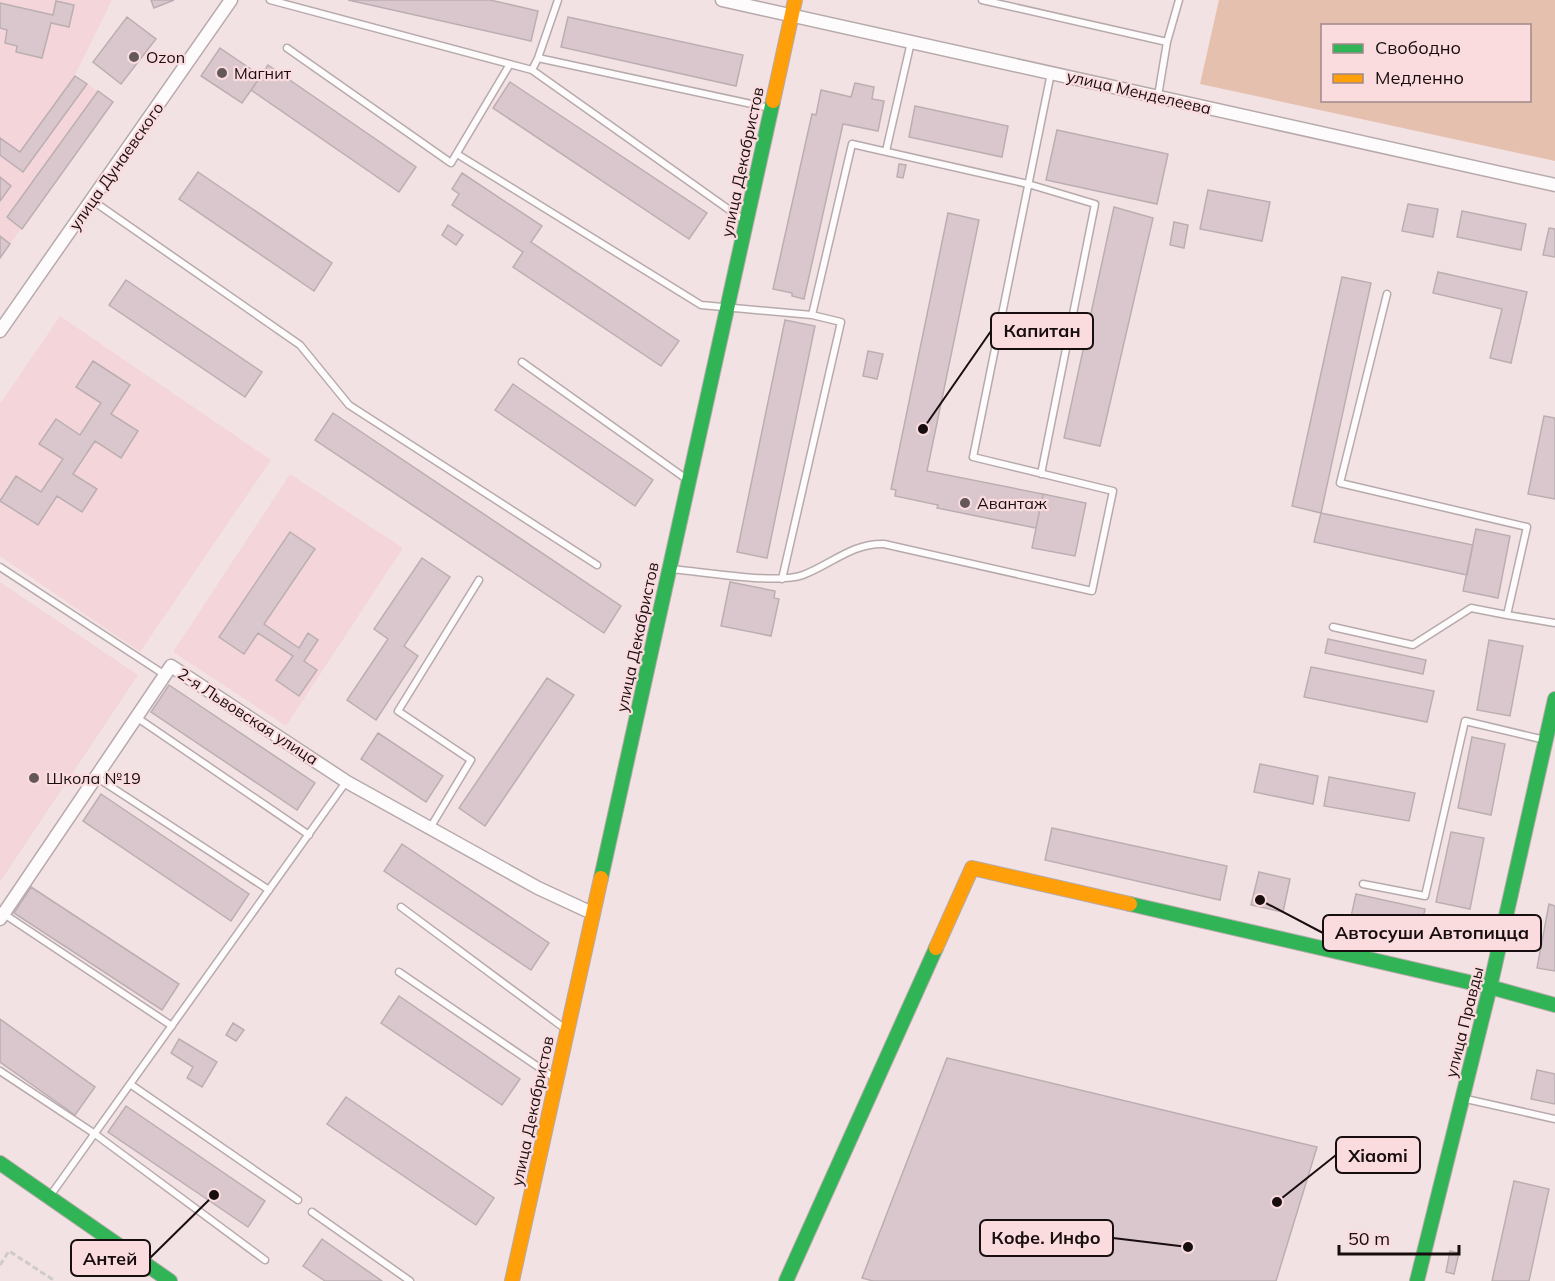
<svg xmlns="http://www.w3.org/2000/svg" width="1555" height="1281" viewBox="0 0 1555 1281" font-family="Mulish,sans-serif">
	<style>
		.built { fill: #f4d6da }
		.forest { fill: #e6c0af; fill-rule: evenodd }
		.building { fill: #dac7cd; stroke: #bbaeb1; stroke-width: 1.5 }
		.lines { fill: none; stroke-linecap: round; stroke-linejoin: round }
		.lane-casing { stroke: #b7aaac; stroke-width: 9 }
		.street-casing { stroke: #b7aaac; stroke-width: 15 }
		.fast-casing { stroke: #b7aaac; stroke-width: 16 }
		.slow-casing { stroke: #b7aaac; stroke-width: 16 }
		.path { stroke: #cfcbcb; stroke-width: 3; stroke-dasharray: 6 3; stroke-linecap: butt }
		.lane { stroke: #fdfbfb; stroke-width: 6 }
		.street { stroke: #fdfbfb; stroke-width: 12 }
		.fast { stroke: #30b455; stroke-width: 14 }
		.slow { stroke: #ff9f0a; stroke-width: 14 }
		.poi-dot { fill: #65585a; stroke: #fadbde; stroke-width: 2 }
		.labels { text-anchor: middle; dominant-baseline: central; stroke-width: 4.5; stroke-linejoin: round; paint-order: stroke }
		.poi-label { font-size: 16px; fill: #180e0f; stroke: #fadbde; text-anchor: start }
		.street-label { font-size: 16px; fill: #180e0f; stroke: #fadbde }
		.leader { fill: none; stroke: #180e0f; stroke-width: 2 }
		.callout-dot { fill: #180e0f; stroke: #fadbde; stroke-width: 2 }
		.callout { fill: #fadbde; stroke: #180e0f; stroke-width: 2 }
		.callout-label { font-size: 18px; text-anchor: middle; font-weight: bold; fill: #180e0f }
	</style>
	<rect width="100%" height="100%" fill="#f3e2e4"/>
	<path class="built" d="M0,0h112l-37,75 38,27 -113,156z
		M60,316l211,144 -131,192 -140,-96v-152z
		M290,474l113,74 -117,178 -113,-74z
		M0,582l138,93 -138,207z"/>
	<path class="forest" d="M1219,0h336v161l-355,-77zM1322,26h208v74h-208z"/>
	<path class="building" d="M151,0h23l-20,8z
		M348,0h142l48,11 -7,30z
		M56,1l18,4 -5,22 -18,-4 -9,35 -26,-6 1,-6 -12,-3 2,-13 -7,-2v-25l53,12z
		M127,17l29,22 -35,45 -28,-22z
		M568,17l175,38 -7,31 -175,-39z
		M220,48l41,28 -19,27 -41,-27z
		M268,65l148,102 -17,25 -148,-102z
		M75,76l12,8 -64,88 -23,-17v-17l20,14z
		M510,82l197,131 -18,26 -196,-131z
		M855,83l19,4 -2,12 12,2 -6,30 -35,-7 -39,175 -12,-3v-3l-19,-4 39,-175 4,1 5,-25 30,7z
		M98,91l15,11 -91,127 -15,-12z
		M915,106l93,20 -6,31 -93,-20z
		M1057,130l111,24 -11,50 -111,-24z
		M899,164l7,1 -3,13 -6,-1z
		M198,172l134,91 -18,28 -135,-92z
		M462,173l80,53 -11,16 148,99 -18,25 -148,-99 10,-15 -71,-47 7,-11 -7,-5z
		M0,177l11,9 -11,15z
		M1208,190l62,12 -8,39 -62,-12z
		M1408,204l30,5 -5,28 -31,-6z
		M1114,207l39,11 -53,228 -36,-8z
		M1462,211l64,13 -5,26 -64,-13z
		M948,213l31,7 -52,251 116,23 -7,34 -99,-20 1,-3 -43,-9 1,-6 -5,-1z
		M1174,222l14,3 -4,23 -14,-3z
		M448,225l15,10 -7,10 -14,-10z
		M1549,228l6,1v28l-12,-2z
		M0,236l10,8 -10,14z
		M1438,272l89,20 -16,71 -21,-5 12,-49 -69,-16z
		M1342,277l29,6 -50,230 -29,-7z
		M126,280l136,92 -17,25 -136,-92z
		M785,320l30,6 -48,232 -30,-6z
		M868,351l15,3 -6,25 -14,-3z
		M93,361l37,24 -19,29 27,17 -17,27 -26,-17 -22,33 24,15 -15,23 -25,-16 -19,29 -38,-24 16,-25 25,16 22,-33 -24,-15 17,-25 24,16 21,-32 -25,-16z
		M513,384l140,96 -18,26 -140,-96z
		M333,413l288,193 -17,27 -289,-193z
		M1544,416l11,2v81l-27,-5z
		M1043,494l43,9 -11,53 -43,-8z
		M1321,513l152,32 -6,30 -153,-33z
		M1476,529l34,7 -12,62 -35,-7z
		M290,532l25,17 -51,75 35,24 9,-15 10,7 -14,21 13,9 -18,26 -23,-16 17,-24 -35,-23 -14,21 -25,-17z
		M422,558l28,19 -46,69 14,10 -42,64 -29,-20 41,-61 -14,-10z
		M730,582l45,9 -1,7 5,1 -8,37 -50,-10z
		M1328,639l98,21 -3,14 -98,-21z
		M1489,640l34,6 -13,70 -33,-6z
		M1311,667l123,24 -7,31 -123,-25z
		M547,678l27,17 -89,131 -26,-18z
		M169,685l146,98 -18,27 -146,-98z
		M378,733l65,43 -17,26 -65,-43z
		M1472,737l33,7 -14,71 -33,-7z
		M1260,764l58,12 -5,28 -59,-12z
		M1329,777l86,16 -6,28 -85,-15z
		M101,794l148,100 -18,27 -148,-100z
		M1052,828l175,38 -7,34 -175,-40z
		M1451,832l33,6 -14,71 -34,-7z
		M402,844l147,99 -18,27 -147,-99z
		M1259,872l31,7 -7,33 -32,-7z
		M31,887l148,97 -17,26 -148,-97z
		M1356,894l69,15 -7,32 -69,-15z
		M1549,904l6,2v65l-18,-3z
		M399,996l121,83 -18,26 -121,-82z
		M0,1019l95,68 -20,28 -75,-53z
		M233,1023l11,7 -8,11 -10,-6z
		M179,1039l38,23 -15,25 -15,-9 6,-11 -22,-14z
		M947,1058l370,89 -41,134h-403l-11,-3z
		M1537,1070l18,4v30l-24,-5z
		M346,1097l148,101 -18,27 -149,-101z
		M126,1106l139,95 -17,26 -140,-95z
		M1514,1181l35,8 -20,92h-37z
		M322,1239l60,42h-57l-22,-15z
		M1450,1251l9,2 -5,21 -8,-2z"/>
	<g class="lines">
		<g class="lane-casing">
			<path id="lane" d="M270,0l262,70 213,151
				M982,0l185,42 -9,54
				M1167,42l12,-42
				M287,48l164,115 59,-99
				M538,58l20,-58
				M532,70l6,-12 232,50
				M886,151l25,-109
				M457,154l244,151 111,10 40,-171 176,40 67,20 -54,270
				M93,201l207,144 49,60 248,160
				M1387,294l-47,189 187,44 -20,88 48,8
				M522,362l163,116
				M0,567l165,108
				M669,569c33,2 106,16 134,6 29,-11 49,-32 81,-31l208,47 21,-100 -140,-34 78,-384
				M782,579l59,-257 -29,-7
				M1333,627l80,18 58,-37 36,7
				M136,717l173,118
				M96,777l173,113
				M430,828l41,-68 -73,-49 81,-131
				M1363,884l62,12 40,-175 80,19
				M401,907l163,121
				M4,914l168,112
				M399,972l154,105
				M0,1071l95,63 170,126
				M130,1084l168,116
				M1466,1099l89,20
				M50,1196l296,-414
				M312,1212l98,69"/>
		</g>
		<g class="street-casing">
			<path id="street" d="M722,0l833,185
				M0,331l231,-331
				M0,919l171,-253 176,116 191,106 54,25"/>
		</g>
		<g class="fast-casing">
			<path id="fast" d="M601,878l172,-777
				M1130,904l360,83 65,18
				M0,1163l170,118
				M786,1281l150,-333
				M1417,1281l73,-294 65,-288"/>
		</g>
		<g class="slow-casing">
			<path id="slow" d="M773,101l22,-101
				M936,948l36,-80 158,36
				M512,1281l89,-403"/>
		</g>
		<path class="path" d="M0,1265l9,-14 46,30"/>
		<use href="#lane" class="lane"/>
		<use href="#street" class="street"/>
		<use href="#fast" class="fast"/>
		<use href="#slow" class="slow"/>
	</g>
	<g class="poi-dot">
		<circle cx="134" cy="57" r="6"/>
		<circle cx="222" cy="73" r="6"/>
		<circle cx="965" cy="503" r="6"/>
		<circle cx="34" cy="778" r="6"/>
	</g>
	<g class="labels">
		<g class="poi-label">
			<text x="146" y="57">Ozon</text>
			<text x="234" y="73">Магнит</text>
			<text x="977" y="503">Авантаж</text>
			<text x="46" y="778">Школа №19</text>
		</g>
		<g class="street-label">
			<text transform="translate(1139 92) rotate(13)">улица Менделеева</text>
			<text transform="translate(742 162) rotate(-78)">улица Декабристов</text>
			<text transform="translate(116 166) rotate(-55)">улица Дунаевского</text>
			<text transform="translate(637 637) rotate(-78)">улица Декабристов</text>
			<text transform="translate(248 716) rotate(33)">2-я Львовская улица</text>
			<text transform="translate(1464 1022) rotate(-76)">улица Правды</text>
			<text transform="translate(532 1111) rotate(-78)">улица Декабристов</text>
		</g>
	</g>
	<path class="leader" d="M923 429L991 331M1260 900L1323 933M1277 1202L1336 1155M1188 1247L1113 1238M214 1195L150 1258"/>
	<g class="callout-dot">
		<circle cx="923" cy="429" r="6"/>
		<circle cx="1260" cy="900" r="6"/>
		<circle cx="1277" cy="1202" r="6"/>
		<circle cx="1188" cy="1247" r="6"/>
		<circle cx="214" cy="1195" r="6"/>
	</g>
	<g class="callout">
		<rect x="991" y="313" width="102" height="36" rx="6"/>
		<rect x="1323" y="915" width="218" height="36" rx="6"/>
		<rect x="1336" y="1137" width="84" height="36" rx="6"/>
		<rect x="980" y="1220" width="133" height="36" rx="6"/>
		<rect x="71" y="1240" width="79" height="36" rx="6"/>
	</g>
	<g class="callout-label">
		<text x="1042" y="337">Капитан</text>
		<text x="1432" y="939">Автосуши Автопицца</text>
		<text x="1378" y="1162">Xiaomi</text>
		<text x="1046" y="1244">Кофе. Инфо</text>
		<text x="110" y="1265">Антей</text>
	</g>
	<rect x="1321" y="24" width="210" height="78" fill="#fadbde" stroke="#a0898b" stroke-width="1.5"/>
	<rect x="1333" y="44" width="30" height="9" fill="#30b455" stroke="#a0898b" stroke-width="1.5"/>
	<text x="1375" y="54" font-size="18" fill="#180e0f">Свободно</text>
	<rect x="1333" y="74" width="30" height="9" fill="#ff9f0a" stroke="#a0898b" stroke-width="1.5"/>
	<text x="1375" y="84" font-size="18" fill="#180e0f">Медленно</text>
	<path d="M1339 1245v9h120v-9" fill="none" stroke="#180e0f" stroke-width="3"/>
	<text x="1348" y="1245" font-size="18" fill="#180e0f" stroke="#fadbde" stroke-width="4.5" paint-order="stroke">50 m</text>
</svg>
